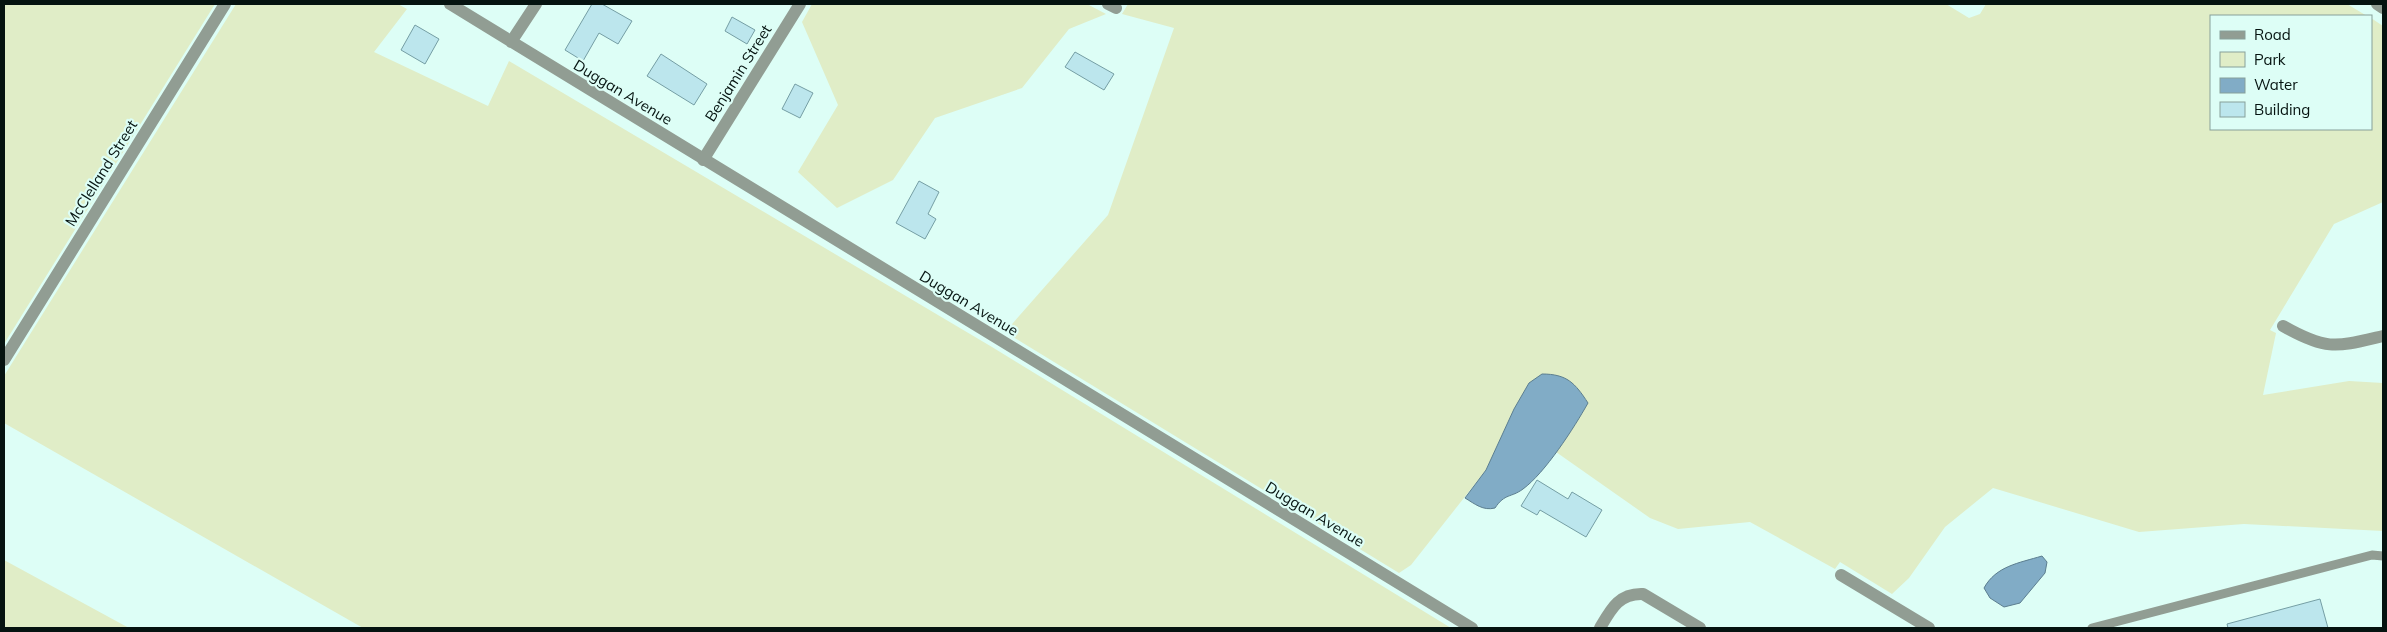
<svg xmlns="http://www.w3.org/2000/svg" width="2387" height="632" viewBox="0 0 2387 632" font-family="Mulish,sans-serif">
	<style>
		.green { fill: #e0edc7 }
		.water { fill: #81acc6; stroke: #5c7e8f }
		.building { fill: #bce6ed; stroke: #759ea4 }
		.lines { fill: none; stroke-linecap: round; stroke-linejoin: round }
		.service { stroke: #919d93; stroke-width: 9 }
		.minor { stroke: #919d93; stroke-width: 12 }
		.labels { text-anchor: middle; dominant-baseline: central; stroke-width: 4.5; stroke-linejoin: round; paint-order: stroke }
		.street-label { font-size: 15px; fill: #051310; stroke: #ddfef6 }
	</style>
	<rect width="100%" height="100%" fill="#ddfef6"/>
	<path class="green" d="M4,4h211l-211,340z
		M236,4h162l9,5 -33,43 114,54 21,-45 483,286 459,281h-1088l-359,-205v-47z
		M812,4h275l19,10 -37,15 -47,59 -87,30 -42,62 -56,28 -39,-36 40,-67 -36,-83z
		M1128,4h818l23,14 11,-4 6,-10h361l20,12h-156v113h160v-111l12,8v176l-49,22 -64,106 6,3 -13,62 86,-14 34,2v148l-139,-7 -105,8 -146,-44 -48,39 -36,51 -17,16 -52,-32 -5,7 -85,-47 -72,7 -28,-11 -94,-66 32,-49 -74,6 -28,61 -75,95 -12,8 -394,-241 103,-117 66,-187 -52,-14z
		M4,560l125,68h-125z"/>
	<path class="water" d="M1542,374c25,0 33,9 46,29 -14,25 -43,70 -65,86 -12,9 -18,4 -28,19 -12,3 -20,-4 -30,-10l21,-28 28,-61 15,-26z
		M2042,556l5,6 -2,11 -25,30 -16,4 -14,-9 -6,-10c12,-22 35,-25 58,-32z"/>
	<path class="building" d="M592,4h10l30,17 -14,23 -19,-11 -16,28 -18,-11z
		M732,17l23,13 -8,14 -22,-13z
		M415,25l24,14 -14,25 -24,-14z
		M1075,52l39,22 -10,16 -39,-23z
		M661,54l46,30 -13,21 -47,-29z
		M795,84l18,9 -13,25 -18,-9z
		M919,181l20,11 -11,22 8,5 -11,20 -29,-16z
		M1537,480l31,19 4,-7 30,18 -16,27 -46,-27 -3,5 -16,-9z
		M2320,599l8,29h-100l-1,-4z"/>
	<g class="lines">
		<path class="service" d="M2092,628l280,-73 11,1"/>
		<path class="minor" d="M450,4l1022,624
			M1108,4l8,4
			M2377,4l6,4
			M511,42l25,-38
			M703,160l97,-156
			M2283,326c44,25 53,21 100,10
			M4,360l221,-356
			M1841,575l88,53
			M1600,628c11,-19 19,-35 43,-34l57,34"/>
	</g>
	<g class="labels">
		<g class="street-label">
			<text transform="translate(738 73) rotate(-58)">Benjamin Street</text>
			<text transform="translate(623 92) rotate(31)">Duggan Avenue</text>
			<text transform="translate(101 173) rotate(-58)">McClelland Street</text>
			<text transform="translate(969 303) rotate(31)">Duggan Avenue</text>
			<text transform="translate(1315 514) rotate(31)">Duggan Avenue</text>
		</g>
	</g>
	<rect width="2387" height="632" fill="none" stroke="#051310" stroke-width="10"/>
	<rect x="2210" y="15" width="162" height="115" fill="#ddfef6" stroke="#87a09a"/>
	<rect x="2220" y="31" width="25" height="8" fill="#919d93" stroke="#87a09a"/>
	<text x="2254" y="40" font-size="15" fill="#051310">Road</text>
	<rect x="2220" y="52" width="25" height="15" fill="#e0edc7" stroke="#87a09a"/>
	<text x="2254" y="65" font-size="15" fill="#051310">Park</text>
	<rect x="2220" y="78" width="25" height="15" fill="#81acc6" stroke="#87a09a"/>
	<text x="2254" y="90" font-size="15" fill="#051310">Water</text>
	<rect x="2220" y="102" width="25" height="15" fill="#bce6ed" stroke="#87a09a"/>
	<text x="2254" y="115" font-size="15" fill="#051310">Building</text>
</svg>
